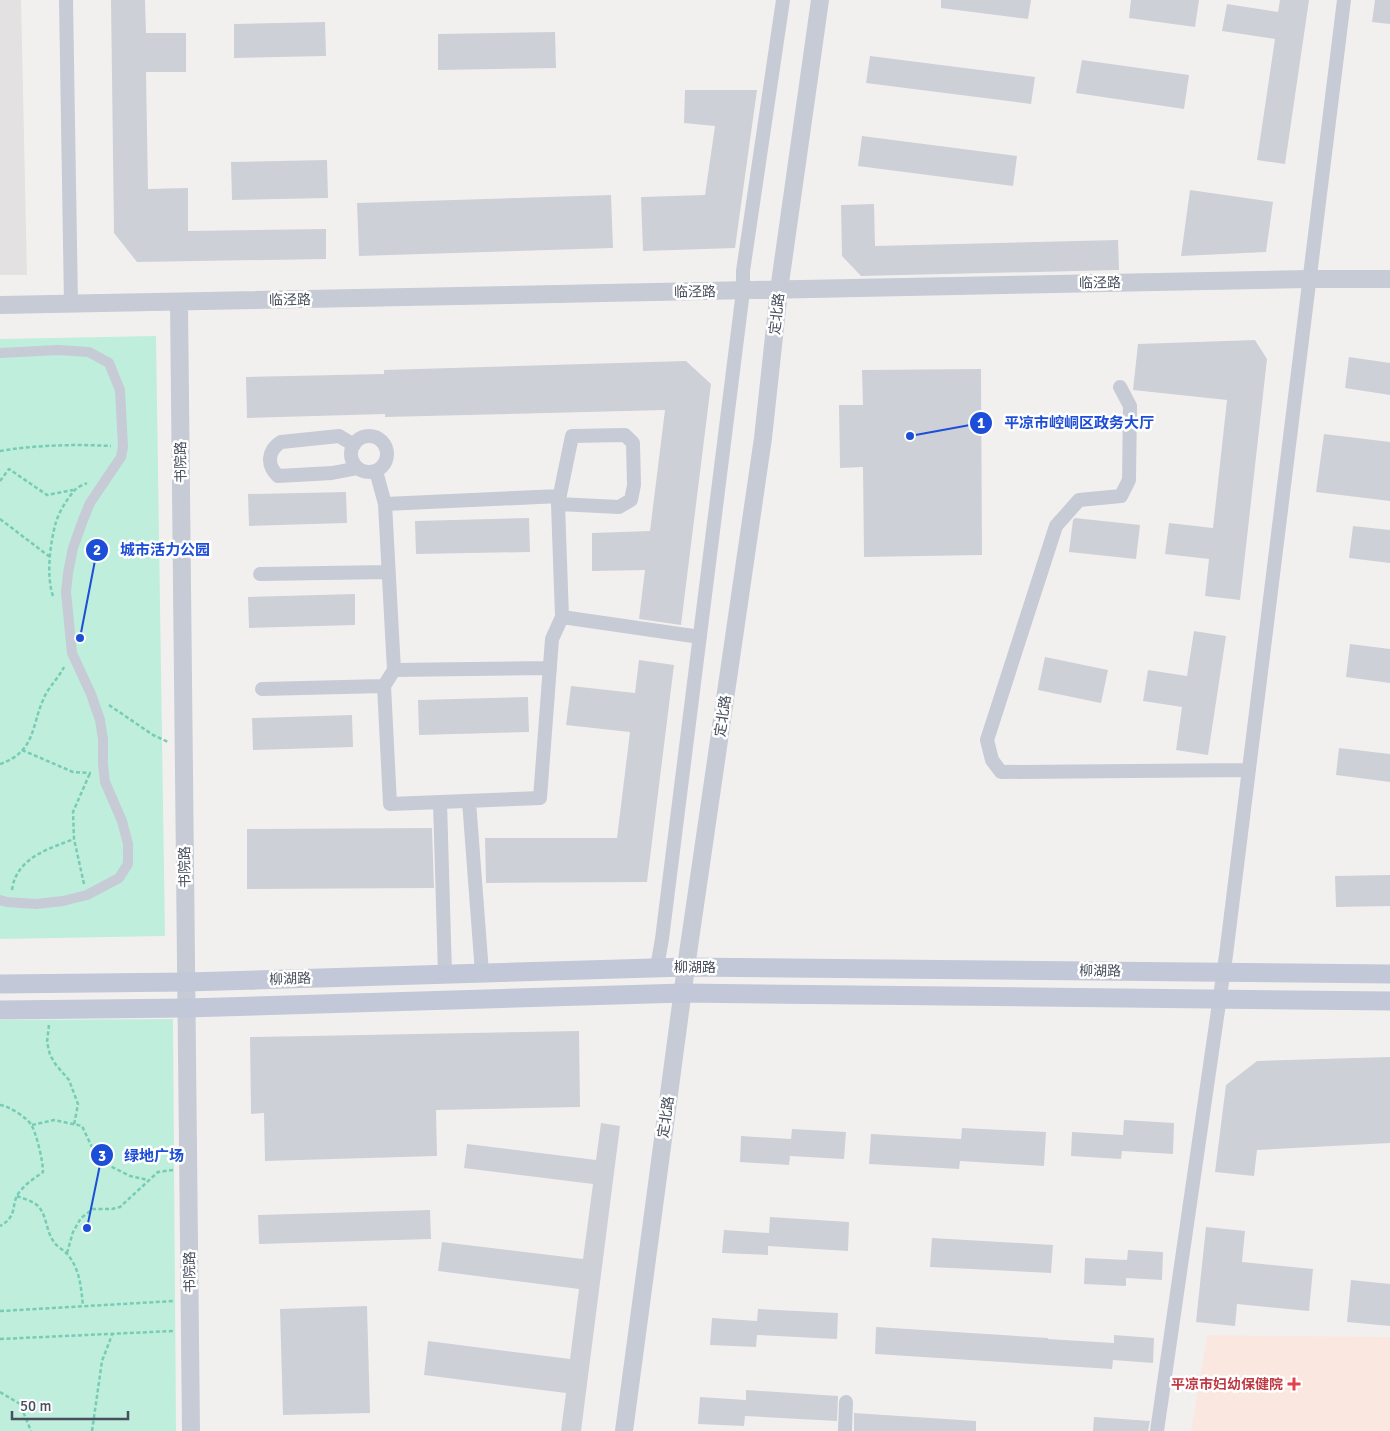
<svg xmlns="http://www.w3.org/2000/svg" width="1390" height="1431" viewBox="0 0 1390 1431" font-family="Signika,'Noto Sans SC',sans-serif">
	<style>
		.education { fill: #e3e1e1 }
		.medical { fill: #fae8e0 }
		.green { fill: #bfeedc }
		.building { fill: #ced0d7 }
		.lines { fill: none; stroke-linecap: round; stroke-linejoin: round }
		.path { stroke: #77ccb5; stroke-width: 2.5; stroke-dasharray: 4 2.5; stroke-linecap: butt }
		.pedestrian { stroke: #c6cbd6; stroke-width: 10 }
		.minor { stroke: #c6cbd6; stroke-width: 14 }
		.tertiary { stroke: #c6cbd6; stroke-width: 18 }
		.secondary { stroke: #c2c8d8; stroke-width: 19 }
		.health-dot { fill: #e0444e; stroke: #fff; stroke-width: 2 }
		.labels { text-anchor: middle; dominant-baseline: central; stroke-width: 5; stroke-linejoin: round; paint-order: stroke }
		.street-label { font-size: 14px; fill: #474e5c; stroke: #fff }
		.health-label { font-size: 14px; font-weight: bold; fill: #be3a42; stroke: #fff; text-anchor: end }
		.leader { fill: none; stroke: #1d4ed8; stroke-width: 2 }
		.callout-dot { fill: #1d4ed8; stroke: #fff; stroke-width: 2 }
		.mark-label { font-size: 15px; text-anchor: middle; font-weight: bold; fill: #fff }
		.callout-label { font-size: 15px; text-anchor: middle; font-weight: bold; fill: #1d4ed8; stroke: #fff; stroke-width: 5; stroke-linejoin: round; paint-order: stroke }
	</style>
	<rect width="100%" height="100%" fill="#f2f0ef"/>
	<path class="education" d="M0,0h21l6,275h-27z"/>
	<path class="medical" d="M1207,1335l183,2v94h-199z"/>
	<path class="green" d="M156,336l9,600 -165,3v-600z
		M173,1019l3,412h-176v-411z"/>
	<path class="building" d="M111,0h34l1,33h40v39h-40l2,117 40,-1v43l138,-2v30l-189,3 -23,-29z
		M941,0h90l-3,19 -87,-11z
		M1131,0h68l-4,27 -66,-9z
		M1280,0h29l-24,164 -28,-4 18,-121 -53,-8 5,-27 51,8z
		M1375,0h15v24l-18,-2z
		M325,22l1,34 -92,2v-34z
		M555,32l1,36 -118,2v-36z
		M870,56l165,21 -4,27 -165,-21z
		M1082,60l107,15 -5,34 -108,-16z
		M685,90h72l-22,158 -92,3 -2,-54 64,-2 10,-69 -31,-3z
		M862,136l155,20 -4,30 -155,-20z
		M327,160l1,38 -96,2 -1,-38z
		M1190,190l83,12 -7,50 -85,4z
		M611,195l2,53 -254,8 -2,-53z
		M874,204l1,42 243,-6 1,30 -258,6 -19,-20 -1,-51z
		M1255,340l12,19 -27,241 -35,-4 4,-37 -44,-5 4,-31 44,5 14,-128 -94,-10 5,-46z
		M1349,357l41,6v32l-45,-7z
		M686,361l25,23 -30,241 -42,-6 6,-49 -53,1v-38l58,-2 15,-121 -280,7v-3l-138,4 -1,-41 138,-3v-4z
		M981,369l1,186 -118,2 -1,-90 -23,1 -1,-63h24l-1,-35z
		M1324,434l66,8v59l-74,-9z
		M346,492l1,31 -98,3 -1,-32z
		M529,518l1,34 -114,2 -1,-33z
		M1075,518l65,7 -4,34 -67,-7 4,-32z
		M1353,526l37,4v33l-41,-5z
		M355,594v31l-106,3 -1,-31z
		M1194,631l32,5 -18,119 -32,-5 6,-43 -39,-6 5,-31 39,6z
		M1350,644l40,5v34l-44,-6z
		M1045,657l63,13 -7,33 -63,-13z
		M639,660l35,5 -27,217 -161,1 -1,-45h132l13,-106 -64,-7 5,-39 64,7z
		M528,697l1,35 -110,3 -1,-35z
		M352,715l1,32 -100,3 -1,-32z
		M1339,748l51,6v28l-54,-7z
		M432,828l2,60 -187,1v-60z
		M1390,875v31l-54,1 -1,-31z
		M579,1031l1,76 -144,3 1,46 -172,5 -1,-48 -13,1 -1,-77z
		M1390,1057v86l-133,7 -3,26 -39,-4 11,-87 31,-24z
		M1124,1120l50,3 -1,31 -51,-3 -1,8 -50,-3 1,-24 51,3z
		M601,1123l19,3 -39,305h-20l5,-38 -142,-18 4,-34 142,18 9,-70 -141,-18 4,-29 141,17 10,-75 -129,-16 3,-24 129,16z
		M962,1128l84,4 -2,34 -84,-5 -1,8 -90,-5 2,-30 90,5z
		M792,1129l54,3 -2,27 -54,-3 -1,9 -49,-3 1,-26 50,3z
		M430,1210l1,29 -172,5 -1,-29z
		M770,1217l79,5 -1,29 -80,-5v9l-46,-2 2,-23 45,3z
		M1206,1227l39,4 -3,31 71,7 -4,42 -72,-7 -2,22 -39,-4z
		M932,1238l121,7 -2,28 -121,-6z
		M1128,1250l35,2 -1,28 -36,-2v8l-42,-2 1,-26 42,2z
		M1351,1280l39,4v42l-43,-4z
		M367,1306l3,107 -87,2 -3,-106z
		M758,1309l80,4 -1,26 -80,-4 -1,12 -46,-2 2,-27 45,3z
		M876,1327l172,11v1l66,4v-8l40,3 -1,25 -40,-3 -1,9 -237,-15z
		M746,1390l92,6 -1,25 -92,-5 -1,10 -46,-2 2,-27 46,3z
		M854,1413l122,8v10h-122z
		M1094,1417l56,4 -2,10h-55z"/>
	<g class="lines">
		<path class="path" d="M0,451c36,-6 74,-7 111,-5
			M0,481l9,-12 38,26 26,-5
			M0,519l50,38
			M53,596c-7,-20 -3,-53 3,-74 3,-10 11,-23 18,-31 3,-4 9,-6 13,-8
			M109,705l44,30 15,7
			M22,750l51,22 18,1
			M0,764c35,-12 31,-36 43,-64 5,-13 15,-21 21,-33
			M84,884l-10,-45 -1,-27 17,-39
			M12,890c4,-32 36,-41 62,-51
			M49,1025l-2,17 3,13 6,10 13,15 9,24 -4,21
			M0,1105c9,1 28,13 32,21 5,10 11,35 11,46 -7,5 -16,11 -22,18 -12,13 -1,25 -21,36
			M32,1125l22,-5 28,6 16,34 32,16 18,4
			M17,1196c7,3 16,5 21,10 9,9 8,26 16,36 3,5 10,8 14,13 12,15 13,32 15,51
			M67,1253l6,-21 8,-14 12,-9h19l8,-2 38,-35 15,-2
			M0,1311l174,-10
			M0,1339l173,-8
			M0,1392l20,12 11,27
			M92,1431l10,-70 10,-26"/>
		<path class="pedestrian" d="M0,353l58,-3 31,2 20,11 11,27 3,57 -2,10 -31,46 -7,17 -10,28 -5,25 -2,19 6,61 19,41 9,26 3,19v25l2,18 17,39 6,23v20l-9,14 -32,17 -24,6 -27,3 -29,-2 -7,-2"/>
		<path class="minor" d="M66,0l5,304
			M1120,387l10,19 -1,74 -8,16 -42,4 -23,26 -69,214 5,20 9,12 248,-2
			M351 454a18 18 0 1 1 36 0a18 18 0 1 1-36 0Z
			M354,445l-15,-9 -58,6c-13,8 -15,23 -3,34l54,-3 26,-5
			M376,471l9,33 9,166 -10,16 6,118 150,-6 12,-159 10,-22 138,20
			M385,504l175,-8
			M558,504l61,3 12,-7 3,-15 -1,-42 -8,-8 -53,1 -14,68 4,113
			M260,574l128,-2
			M394,670l156,-2
			M262,689l122,-3
			M469,801l13,172
			M440,802l5,172
			M657,967l5,-28 81,-648v-20l40,-271
			M845,1431l1,-29
			M1157,1431l69,-476 118,-955"/>
		<path class="tertiary" d="M179,303l12,1128
			M0,305l1310,-26h80
			M624,1431l62,-464 77,-529 16,-148 41,-290"/>
		<path class="secondary" d="M0,984l187,-2 499,-15 704,7
			M0,1010l187,-2 496,-15 707,8"/>
	</g>
	<path class="health-dot" d="M1291.5 1376.5h5v5h5v5h-5v5h-5v-5h-5v-5h5z"/>
	<g class="labels">
		<g class="street-label">
			<text transform="translate(1100 283) rotate(-1)">临泾路</text>
			<text transform="translate(695 292) rotate(-1)">临泾路</text>
			<text transform="translate(290 300) rotate(-1)">临泾路</text>
			<text transform="translate(777 314) rotate(-84)">定北路</text>
			<text transform="translate(181 462) rotate(-91)">书院路</text>
			<text transform="translate(723 716) rotate(-82)">定北路</text>
			<text transform="translate(185 867) rotate(-91)">书院路</text>
			<text x="695" y="967">柳湖路</text>
			<text transform="translate(1100 971) rotate(1)">柳湖路</text>
			<text transform="translate(290 979) rotate(-2)">柳湖路</text>
			<text transform="translate(666 1117) rotate(-82)">定北路</text>
			<text transform="translate(190 1272) rotate(-91)">书院路</text>
		</g>
		<g class="health-label">
			<text x="1283" y="1384">平凉市妇幼保健院</text>
		</g>
	</g>
	<path class="leader" d="M910 436L981 423M80 638L97 550M87 1228L102 1155"/>
	<g class="callout-dot">
		<circle cx="910" cy="436" r="5"/>
		<circle cx="80" cy="638" r="5"/>
		<circle cx="87" cy="1228" r="5"/>
		<circle cx="981" cy="423" r="12"/>
		<circle cx="97" cy="550" r="12"/>
		<circle cx="102" cy="1155" r="12"/>
	</g>
	<g class="mark-label">
		<text x="981" y="428">1</text>
		<text x="97" y="555">2</text>
		<text x="102" y="1161">3</text>
	</g>
	<g class="callout-label">
		<text x="1079" y="428">平凉市崆峒区政务大厅</text>
		<text x="165" y="555">城市活力公园</text>
		<text x="154" y="1161">绿地广场</text>
	</g>
	<path d="M12 1411v8h116v-8" fill="none" stroke="#474e5c" stroke-width="2.5"/>
	<text x="20" y="1411" font-size="15" fill="#474e5c" stroke="#ffffff" stroke-width="4" paint-order="stroke">50 m</text>
</svg>
